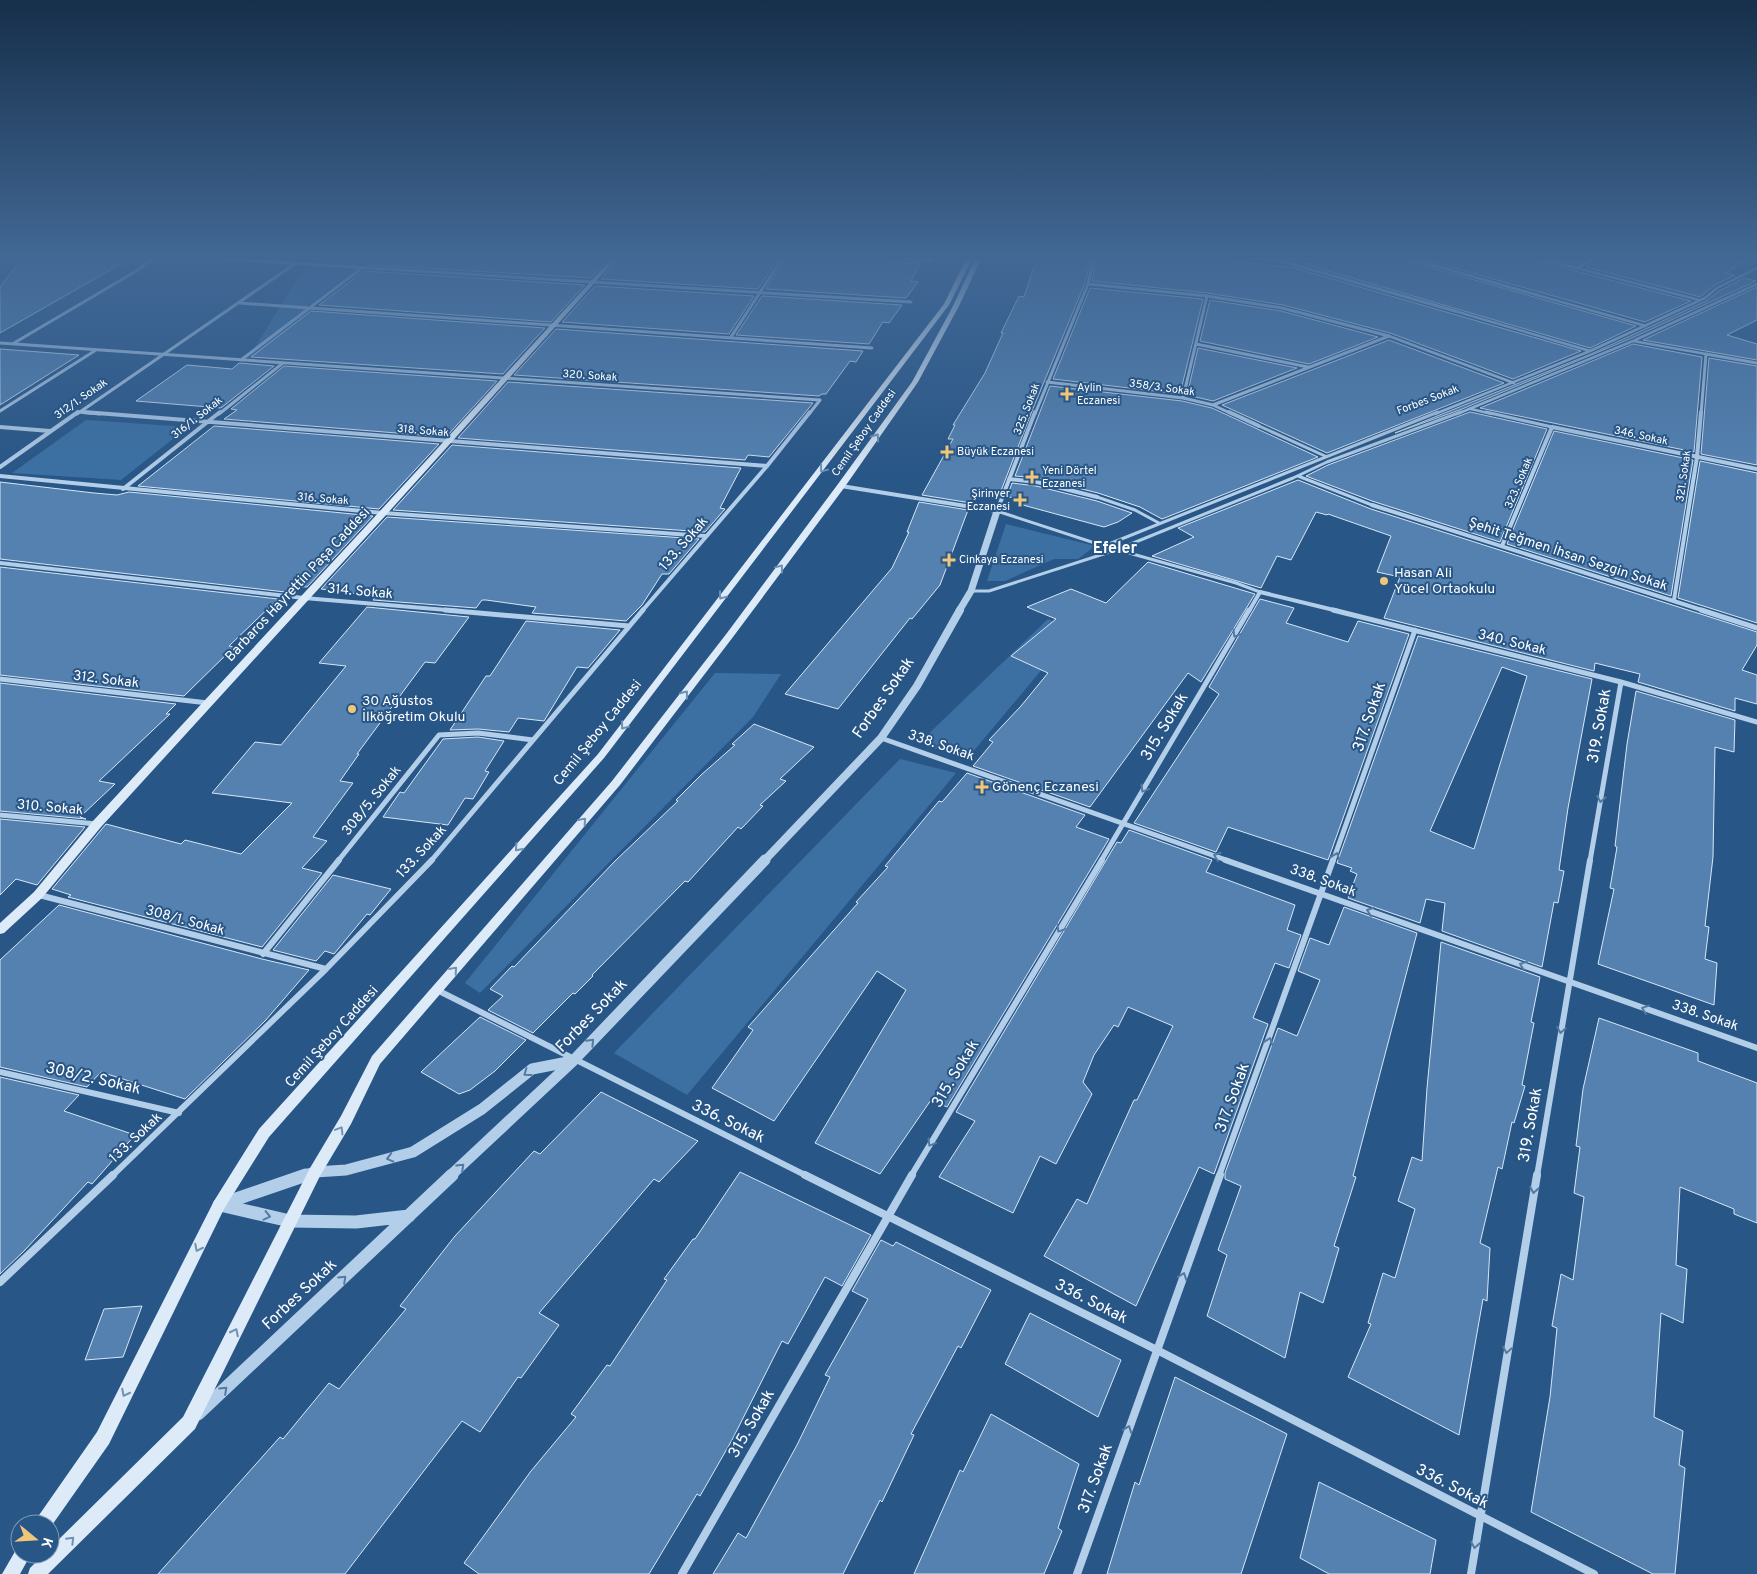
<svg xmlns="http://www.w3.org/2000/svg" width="1757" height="1574" viewBox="0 0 1757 1574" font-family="Overpass,sans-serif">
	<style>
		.green { fill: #3c70a3 }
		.building { fill: #5481b0; stroke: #d7e7f6; fill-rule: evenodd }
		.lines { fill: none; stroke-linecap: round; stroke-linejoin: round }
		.pedestrian-far1 { stroke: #b3cee8; stroke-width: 2.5 }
		.pedestrian { stroke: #b3cee8; stroke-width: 3 }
		.minor-far4 { stroke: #b3cee8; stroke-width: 3 }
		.minor-far3 { stroke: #b3cee8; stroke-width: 4 }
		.minor-far2 { stroke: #b3cee8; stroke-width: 5 }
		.minor-far1 { stroke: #b3cee8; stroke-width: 6 }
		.minor { stroke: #b3cee8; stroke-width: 8 }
		.tertiary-far3 { stroke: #b3cee8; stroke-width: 7 }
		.tertiary-far2 { stroke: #b3cee8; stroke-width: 8 }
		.tertiary-far1 { stroke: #b3cee8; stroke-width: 11 }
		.tertiary { stroke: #b3cee8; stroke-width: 13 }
		.secondary { fill: #ddeaf7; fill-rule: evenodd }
		.oneway { stroke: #7091b3 }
		.oneway2 { stroke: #527aa3 }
		.poi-dot { fill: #f0c779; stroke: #285686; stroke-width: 2 }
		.labels { text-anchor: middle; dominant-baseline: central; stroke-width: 4; stroke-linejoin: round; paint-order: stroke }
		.far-street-label { font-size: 11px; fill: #fff; stroke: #285686 }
		.far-poi-label { font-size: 11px; fill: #fff; stroke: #285686; text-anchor: start }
		.street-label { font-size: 14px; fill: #fff; stroke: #285686 }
		.poi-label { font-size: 14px; fill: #fff; stroke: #285686; text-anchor: start }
		.far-district-label { font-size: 16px; font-weight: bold; fill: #fff; stroke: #285686 }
		.near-street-label { font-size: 16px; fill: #fff; stroke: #285686 }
	</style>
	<rect width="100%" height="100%" fill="#285686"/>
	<path class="green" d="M312,264l48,3 -55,41 10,2 -68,50 56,-90z
		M86,420l102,7 -67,53 -109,-7z
		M1006,524l89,22 -17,13h-24l-49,22h-18z
		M1048,619l26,12 -107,128 -48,-16z
		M715,673l66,1 -28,43 -273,276 -15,-10z
		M900,759l56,14 -269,322 -73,-42z"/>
	<path class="building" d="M23,257h110l-133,76v-46z
		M379,257h117l67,4 4,-4h44l-20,21 -223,-13z
		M620,257h159l-21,32 -157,-10z
		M786,257h49l85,7 -9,17 7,1 -12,16 -140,-9z
		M1042,257h49l-6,26 -53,128 -33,85 -24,-3 -4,10 -49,-8 31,-56h-5l7,-14h-2l32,-52 18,-40h-2l18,-37 5,1 12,-37h4z
		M1097,257h100l97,11 287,83 -68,28 -123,-46 -107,-28 -76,-12 -115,-12z
		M1323,257h79l2,3 232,66 -46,22 -286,-84 17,-4z
		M1416,257h115l2,3 158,41 -46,21z
		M1546,257h44l-14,7z
		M1599,257h156l-23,10 3,1 -10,5 10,2 -20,10 -15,12 -114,-30 12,-7z
		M364,271l221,14 -34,37 -232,-17z
		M1744,278l12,3 -124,57 -170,71 -67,24 196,-79 115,-53 13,-10z
		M595,286l159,10 -25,38 -167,-12z
		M1757,287v33l-30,15 30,9v16l-114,-20z
		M1090,288l113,11 -23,95 -127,-15z
		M762,296l140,9 -13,18 -6,-1 -14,22 -133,-9z
		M1210,300l71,11 97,26 -69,27 -109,-23z
		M311,311l234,17 -42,46 -252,-17z
		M556,329l307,22 -7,11 -6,-1 -24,33h-4l-3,2 -305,-21z
		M1389,340l115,43 -177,70 -105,-48z
		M1633,344l69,13 -8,95 -214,-44z
		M1198,348l99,20 -84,33 -26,-6z
		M0,349l79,6 -79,50z
		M1709,358l48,8v99l-56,-11z
		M239,363l35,3 -53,42 -85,-7 51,-36 45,4z
		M284,366l213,15 -51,56 -222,-18 13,-9 -6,-1z
		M508,382l305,21 -44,54 -21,-2 -3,5 -287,-22z
		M1050,386l132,15 30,7 106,49 -156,62 -22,-12 -42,-14 -60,-15 -23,-2z
		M1470,412l77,17 -47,113 -128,-41 -66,-25 22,-11z
		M214,426l225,18 -60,65 -241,-23z
		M1554,431l139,29 -22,136 -164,-52z
		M452,445l289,23 -21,40 5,1 -20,23 -312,-22z
		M1700,461l57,12v150l-79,-25z
		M1298,480l73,29 386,123v13l-15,25 15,5v29l-22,-6v13l-97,-29 2,-8 -45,-11 -1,8 -210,-53 16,-41 -23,-5 14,-36 -63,-22 -1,1 -11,-3 -25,48 -14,-4 -16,32 -109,-32 42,-19 -16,-9z
		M0,482l94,11 23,2 12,-3 244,24 -66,71 -15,-1 -7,6 -285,-33z
		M1012,483l24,3 61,15 35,12 -14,9 -14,5 -85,-23 3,-6 -15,-1z
		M919,502l49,8 -28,75 -28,34 -2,-1 -72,91 -53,-15 107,-126 17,-36h-2z
		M387,517l312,22 -30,35h-7l-20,31 -16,16 -94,-8 4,-6 -50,-7h-4l-6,8 -103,-8 3,-4 -55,-7z
		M1148,562l107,32 -54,88 -13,-9 -98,134 -117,-41 20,-24 -4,-2 32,-34 27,-33 -37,-17 45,-37 -29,-12 44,-18 35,14z
		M0,567l278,32 -49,47 5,1 -50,49 -184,-21z
		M1260,599l34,9 -8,15 62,19 10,-21 51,13 -81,226 -100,-33 -12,25 -82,-29 85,-129 -10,-7z
		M367,607l102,10 -34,46 -10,-1 -68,92h2l-19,27 13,2 -40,54 14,4 -25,27 20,5 -60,74 -194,-50 3,-2 -19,-6 54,-65 75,20 4,-4 56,14 51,-51 -80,-10 43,-51 26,3 65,-79 -27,-3z
		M526,621l94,9 -32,38 -11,-1 -33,54 -26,-3 -9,14 -31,-3 -28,1 36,-54h4z
		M1418,636l174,43 -24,129 -9,62 5,1 -6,32 -4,-1 -12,65 -100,-36 3,-28 -19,-4 -6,24 -72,-25 9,-24 -7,-3 2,-3 -15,-5 1,-3zM1502,667l25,9 -53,173 -44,-18z
		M0,683l176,21 -10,10h4l-71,67 16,3 -35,33 6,2 -86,-8z
		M1636,691l99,29 -1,32 -19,-5 -2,110 -8,69 4,1 -4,32 12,4 -3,42 -116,-41 16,-75 -4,-1 7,-41 -2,-1 12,-102z
		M754,724l60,23 -34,32 6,2 -26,24 3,1 -22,23 -3,-2 -50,55 -3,-1 -93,94 1,1 -18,18 -2,-1 -40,40 -45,-23 15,-14 -13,-7 22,-23 2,1 101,-106 63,-60 -2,-1 25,-25 34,-30 -3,-1z
		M478,737l26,4 -19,30 4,1 -16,27 -8,-1 -17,27 -65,-8 17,-25 4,1 39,-54z
		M967,773l118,42 -9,12 33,12 -162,268 -16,-7 -51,74 -65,-31 91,-153 -29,-19 -103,150 -62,-33 41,-58 -5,-3 110,-124 -2,-1 32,-35 -3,-1 54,-65 3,1z
		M0,819l85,8 -48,58 -21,-6 -16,16z
		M1129,830l83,30 -6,12 89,33 -8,25 14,5 -12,33 -14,-5 -22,55 15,6 -54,150 -15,-7 -63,139 -92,-50 33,-57 10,5 47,-104h3l36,-74 -45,-19 -10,20 -4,-2 -20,30 -11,27 9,12 -36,70 -16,-8 -27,57 -74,-36 36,-56 -19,-9 161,-270 4,1z
		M333,875l58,14 -21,26 -3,-1 -33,40 -9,-3 -9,10 -43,-11z
		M59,905l203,54 47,11 -44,51 -80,78 -84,-27 -14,15 -87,-20v-107z
		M1344,907l73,26 -64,243 3,1 -22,69 5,2 -16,55 -23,-11 -15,66 -78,-42 20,-61 -9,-5 23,-64 -16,-7v-6l53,-145 19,8 23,-56 -22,-9 12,-33 19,7z
		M1441,942l99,35 -9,45 3,1 -12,62 3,1 -11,37 -2,-1 -10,47 -4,-2 -18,76 10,5 -3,53 -4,-2 -24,136 -111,-58 23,-53 -3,-1 15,-50 12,5 20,-69 -17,-8 14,-44 10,4 5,-73z
		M480,1017l46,23 -31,31 -25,19 -11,4 -38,-22z
		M1599,1018l99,35v8l59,22v140l-23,-9v-5l-54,-22 -4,78 11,4 -4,54 -22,-10 -7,104 29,14 -4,34 6,3 -10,106h-22l-122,-62 19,-115 7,-69 -5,-2 9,-52 12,6 11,-83 -10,-4 6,-46 -4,-1 7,-57z
		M0,1077l79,18 -15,16 71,24 -43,49 -4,-2 -64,69 -24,23z
		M601,1092l97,49 -39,41 -5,-3 -115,134 20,12 -38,53 -3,-1 -38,55 -18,-11 -117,153h-187l122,-137 3,2 46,-56 10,6 67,-80 -6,-3 55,-70 79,-85 6,3z
		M740,1172l131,63 -29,51 -17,-9 -37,67 -6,-3 -50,99 -32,56 -3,-2 -48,80h-170l-15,-11 67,-92 45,-54 -5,-3 36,-49 3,1 57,-86 -3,-1 29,-40h2z
		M881,1240l12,6 3,-4 95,48 -30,58 -3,-2 -47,88 3,1 -32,67 -2,-2 -37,74h-130l25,-41 8,5 51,-93 33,-68 -5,-2 43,-76 -16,-8z
		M142,1306l-19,51 -38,3 19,-51z
		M1030,1313l91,47 -23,57 -93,-53z
		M1175,1377l112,57 -46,140h-134l28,-92 4,3z
		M991,1414l88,50 -21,64 4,3 -18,43h-130l46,-104 3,2z
		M1319,1482l117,58 -6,34h-101l-29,-16z"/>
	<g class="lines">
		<path class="pedestrian-far1" d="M1577,268l122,32
			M1537,295l109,31
			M1455,311l135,40
			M1389,336l125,47
			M1633,341l73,13
			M1471,409l21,5
			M1435,414l155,-63 115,-53 12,-10 40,-20
			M1457,414l176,-73 124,-57"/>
		<path class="pedestrian" d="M1486,412l66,15
			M1259,426l66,30
			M1298,476l74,29
			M1097,497l38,13 24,13
			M997,511l107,35 334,-134
			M1104,546l132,37 24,9
			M971,591h18l127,-41 177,-72 34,-16 134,-50"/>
		<path class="minor-far4" d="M193,257l718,45
			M877,257l55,4
			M1239,257l39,3 42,-3
			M1405,257l132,38
			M1534,257l43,11 19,-11
			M1278,260l177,51
			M1088,284l119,12 75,12 107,28
			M240,303l632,45
			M731,337l52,-80
			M0,343l820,57
			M14,343l124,-73 16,-13
			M1196,344l112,23
			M241,360l121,-92
			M1047,382l136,16 30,7 19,9
			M1183,398l24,-102
			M1213,405l176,-69
			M0,411l96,-61
			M78,412l22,2
			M77,414l219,-151
			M219,414l64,-51
			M809,414l11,-14
			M1035,414l53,-130 6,-27
			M1701,414l5,-60 51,9"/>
		<path class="minor-far3" d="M84,412l683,54
			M1229,412l30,14
			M0,427l50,4
			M0,467l78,-55
			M0,476l383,37 322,23
			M1009,479l28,3 60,15
			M841,486l156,25 38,-99
			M123,489l97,-77
			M1372,505l333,106
			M1502,546l50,-119 205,42
			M0,563l304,35 155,13
			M1674,600l23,-143 4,-45
			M642,611l125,-145 43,-54
			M1249,611l11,-19 78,19"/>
		<path class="minor-far2" d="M445,610l184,16
			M1333,610l288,72 136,40
			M1701,610l56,18
			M0,679l208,24
			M881,738l348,123
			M0,815l97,9
			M338,861l101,-126 39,-2 55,7
			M431,861l212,-251
			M1101,861l148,-251
			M1333,861l82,-231
			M1590,861l31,-179"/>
		<path class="minor-far1" d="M1225,860l532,188
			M39,895l287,74
			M263,954l76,-94
			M437,990l370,186
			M0,1072l179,41
			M112,1176l214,-207 106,-109
			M911,1176l191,-316
			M1219,1176l114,-316
			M1537,1176l53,-316"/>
		<path class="minor" d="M805,1175l348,173 441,226
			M0,1282l113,-107
			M682,1574l230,-399
			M1077,1574l143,-399
			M1471,1574l66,-399"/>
		<path class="tertiary-far3" d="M959,611l12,-20 26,-80"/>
		<path class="tertiary-far2" d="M764,861l117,-123 36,-52 43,-76"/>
		<path class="tertiary-far1" d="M302,1176l13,-4 31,-2 67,-18 69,-43 50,-40 41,-8
			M450,1176l123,-115 192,-201"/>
		<path class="tertiary" d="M219,1205l87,-30
			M220,1205l70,16 66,1 53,-6
			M198,1414l254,-239"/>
		<path class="secondary" d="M613,257h5l-232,258 -285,312 -59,71 -38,35 -4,1v-11l34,-31 59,-71 287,-310z
			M967,257h6l-24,48 -345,453 -335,379 -45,72 -115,235 -59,84v-4h-15l2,-6 60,-86 117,-231 45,-72 339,-375 346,-450z
			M976,257h6l-23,49 -41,76 -74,106 -111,149 -113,148 -240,279 -29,60 -31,52 -125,253 -147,145h-20l2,-6 14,-14h6v-6l133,-131 127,-249 31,-52 31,-60 240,-275 115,-148 111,-149 74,-102 41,-76z
			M20,1547v7h11l-11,20h-18l15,-26z"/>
	</g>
	<defs><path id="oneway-chevron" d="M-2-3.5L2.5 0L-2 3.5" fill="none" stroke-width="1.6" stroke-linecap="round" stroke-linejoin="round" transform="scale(1.25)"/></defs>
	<g class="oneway">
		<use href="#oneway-chevron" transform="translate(876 437) rotate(-55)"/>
		<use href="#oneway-chevron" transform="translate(823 469) rotate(127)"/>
		<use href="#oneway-chevron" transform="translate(780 568) rotate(-53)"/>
		<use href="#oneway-chevron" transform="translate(722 596) rotate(127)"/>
		<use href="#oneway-chevron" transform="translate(685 694) rotate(-52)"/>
		<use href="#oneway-chevron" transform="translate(624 726) rotate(127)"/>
		<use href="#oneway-chevron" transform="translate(583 821) rotate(-49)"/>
		<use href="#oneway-chevron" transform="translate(518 848) rotate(132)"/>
		<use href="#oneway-chevron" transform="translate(454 970) rotate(-49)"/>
		<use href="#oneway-chevron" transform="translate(340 1130) rotate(-59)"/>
		<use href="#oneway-chevron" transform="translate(198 1248) rotate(117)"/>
		<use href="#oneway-chevron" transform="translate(235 1332) rotate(-63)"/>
		<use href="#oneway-chevron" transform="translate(125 1393) rotate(117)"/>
		<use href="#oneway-chevron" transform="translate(71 1540) rotate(-45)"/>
	</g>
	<g class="oneway2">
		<use href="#oneway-chevron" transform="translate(1236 634) rotate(121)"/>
		<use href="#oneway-chevron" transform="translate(1144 789) rotate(121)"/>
		<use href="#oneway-chevron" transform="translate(1601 799) rotate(100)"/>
		<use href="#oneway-chevron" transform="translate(1217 856) rotate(-160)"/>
		<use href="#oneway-chevron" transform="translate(1336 856) rotate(-71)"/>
		<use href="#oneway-chevron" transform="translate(1370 911) rotate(-160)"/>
		<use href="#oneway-chevron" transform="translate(1060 929) rotate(121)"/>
		<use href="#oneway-chevron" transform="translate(1523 965) rotate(-160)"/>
		<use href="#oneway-chevron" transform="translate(1645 1009) rotate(-161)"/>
		<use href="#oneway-chevron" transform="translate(1561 1030) rotate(100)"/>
		<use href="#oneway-chevron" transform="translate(1269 1041) rotate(-70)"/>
		<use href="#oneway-chevron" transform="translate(591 1042) rotate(-46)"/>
		<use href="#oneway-chevron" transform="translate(527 1073) rotate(144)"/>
		<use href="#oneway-chevron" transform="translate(931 1143) rotate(121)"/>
		<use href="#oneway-chevron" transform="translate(390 1158) rotate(165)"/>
		<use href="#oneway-chevron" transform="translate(461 1167) rotate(-43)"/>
		<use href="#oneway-chevron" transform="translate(1534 1190) rotate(100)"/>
		<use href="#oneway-chevron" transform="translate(267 1216) rotate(13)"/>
		<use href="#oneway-chevron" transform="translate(1183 1276) rotate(-70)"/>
		<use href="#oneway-chevron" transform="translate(343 1279) rotate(-43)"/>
		<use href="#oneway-chevron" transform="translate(1507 1350) rotate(100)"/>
		<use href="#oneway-chevron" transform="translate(224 1390) rotate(-43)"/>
		<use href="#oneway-chevron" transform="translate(1128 1429) rotate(-70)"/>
		<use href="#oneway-chevron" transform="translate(1475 1545) rotate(99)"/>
	</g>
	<linearGradient id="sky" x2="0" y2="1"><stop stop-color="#162f4a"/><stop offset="0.54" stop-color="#426895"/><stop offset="1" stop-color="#426895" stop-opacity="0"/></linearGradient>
	<rect width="1757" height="477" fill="url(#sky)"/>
	<g class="poi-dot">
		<path d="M1064.5 386.5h5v5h5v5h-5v5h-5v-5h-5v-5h5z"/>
		<path d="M944.5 444.5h5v5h5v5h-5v5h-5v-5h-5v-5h5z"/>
		<path d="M1029.5 469.5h5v5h5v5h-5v5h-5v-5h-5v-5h5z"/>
		<path d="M1017.5 492.5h5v5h5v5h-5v5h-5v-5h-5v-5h5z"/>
		<path d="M946.5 552.5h5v5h5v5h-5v5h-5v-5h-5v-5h5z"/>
		<circle cx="1384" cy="581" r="5"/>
		<circle cx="352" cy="709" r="5"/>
		<path d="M979.5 779.5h5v5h5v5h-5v5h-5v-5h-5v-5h5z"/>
	</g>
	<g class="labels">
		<g class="far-street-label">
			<text transform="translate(590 376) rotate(4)">320. Sokak</text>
			<text transform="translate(1162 388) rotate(8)">358/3. Sokak</text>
			<text transform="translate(81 399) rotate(-35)">312/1. Sokak</text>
			<text transform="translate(1428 400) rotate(-21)">Forbes Sokak</text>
			<text transform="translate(1027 409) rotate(-69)">325. Sokak</text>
			<text transform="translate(197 418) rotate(-38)">316/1. Sokak</text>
			<text transform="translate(423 431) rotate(5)">318. Sokak</text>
			<text transform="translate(864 433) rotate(-55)">Cemil Şeboy Caddesi</text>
			<text transform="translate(1641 436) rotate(12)">346. Sokak</text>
			<text transform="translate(1684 476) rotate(-82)">321. Sokak</text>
			<text transform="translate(1519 483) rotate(-67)">323. Sokak</text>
			<text transform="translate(323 499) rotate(5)">316. Sokak</text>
		</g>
		<g class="far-poi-label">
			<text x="1077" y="388">Aylin<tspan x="1077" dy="13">Eczanesi</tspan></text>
			<text x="957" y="452">Büyük Eczanesi</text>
			<text x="1042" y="471">Yeni Dörtel<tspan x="1042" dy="13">Eczanesi</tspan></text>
			<text x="1010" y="494" text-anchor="end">Şirinyer<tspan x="1010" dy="13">Eczanesi</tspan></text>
			<text x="959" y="560">Cinkaya Eczanesi</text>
		</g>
		<g class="street-label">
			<text transform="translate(684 544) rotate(-49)">133. Sokak</text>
			<text transform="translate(1568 555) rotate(18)">Şehit Teğmen İhsan Sezgin Sokak</text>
			<text transform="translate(298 585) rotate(-47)">Barbaros Hayrettin Paşa Caddesi</text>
			<text transform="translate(360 592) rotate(5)">314. Sokak</text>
			<text transform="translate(1512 643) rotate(14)">340. Sokak</text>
			<text transform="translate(106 680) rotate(7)">312. Sokak</text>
			<text transform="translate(598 733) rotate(-51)">Cemil Şeboy Caddesi</text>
			<text transform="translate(941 746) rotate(19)">338. Sokak</text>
			<text transform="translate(372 801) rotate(-51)">308/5. Sokak</text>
			<text transform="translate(50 808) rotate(5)">310. Sokak</text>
			<text transform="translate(422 852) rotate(-47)">133. Sokak</text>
			<text transform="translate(1323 881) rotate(20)">338. Sokak</text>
			<text transform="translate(185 921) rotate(15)">308/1. Sokak</text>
			<text transform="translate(1705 1016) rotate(19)">338. Sokak</text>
			<text transform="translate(332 1037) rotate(-48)">Cemil Şeboy Caddesi</text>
			<text transform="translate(136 1138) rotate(-43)">133. Sokak</text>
		</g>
		<g class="poi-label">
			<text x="1394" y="573">Hasan Ali<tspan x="1394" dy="16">Yücel Ortaokulu</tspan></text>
			<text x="362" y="701">30 Ağustos<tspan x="362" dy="16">İlköğretim Okulu</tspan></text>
			<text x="992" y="787">Gönenç Eczanesi</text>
		</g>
		<g class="far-district-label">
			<text x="1115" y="549">Efeler</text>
		</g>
		<g class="near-street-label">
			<text transform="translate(884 698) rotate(-55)">Forbes Sokak</text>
			<text transform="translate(1370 717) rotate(-71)">317. Sokak</text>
			<text transform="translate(1600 726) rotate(-80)">319. Sokak</text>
			<text transform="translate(1165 727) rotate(-59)">315. Sokak</text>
			<text transform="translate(592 1016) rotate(-46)">Forbes Sokak</text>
			<text transform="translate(956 1074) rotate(-59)">315. Sokak</text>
			<text transform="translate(93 1079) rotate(13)">308/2. Sokak</text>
			<text transform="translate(1233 1098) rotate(-70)">317. Sokak</text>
			<text transform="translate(728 1122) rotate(26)">336. Sokak</text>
			<text transform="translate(1531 1125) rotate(-80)">319. Sokak</text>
			<text transform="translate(300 1295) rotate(-43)">Forbes Sokak</text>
			<text transform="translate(1091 1302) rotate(27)">336. Sokak</text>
			<text transform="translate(752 1424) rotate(-60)">315. Sokak</text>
			<text transform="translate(1096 1479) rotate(-70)">317. Sokak</text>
			<text transform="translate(1452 1487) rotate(27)">336. Sokak</text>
		</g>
	</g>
	<g transform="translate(35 1539) rotate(108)"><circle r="24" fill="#285686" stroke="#7e9ab6"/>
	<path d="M0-4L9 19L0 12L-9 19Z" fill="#f0c779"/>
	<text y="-8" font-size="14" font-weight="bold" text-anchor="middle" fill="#ffffff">K</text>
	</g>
</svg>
